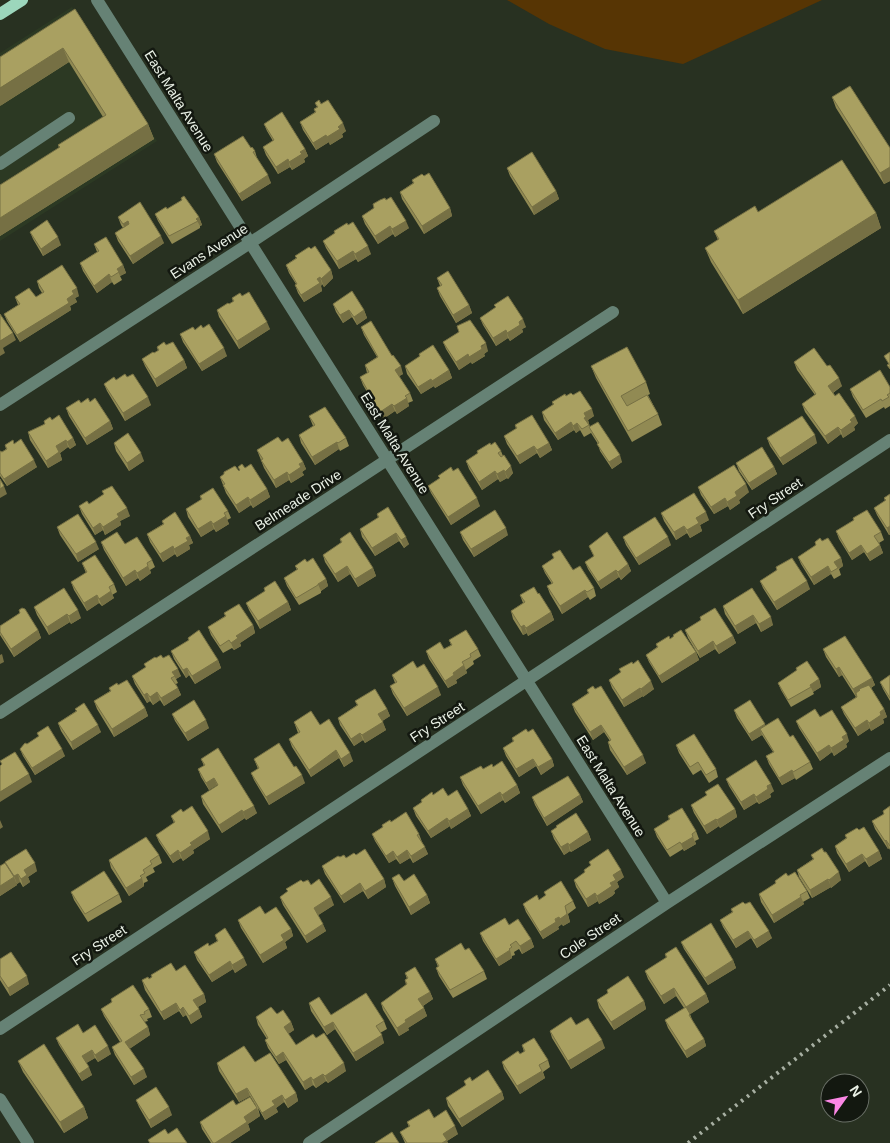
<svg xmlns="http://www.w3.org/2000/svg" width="890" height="1143" viewBox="0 0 890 1143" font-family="Arial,sans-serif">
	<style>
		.built { fill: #2c3923 }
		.green { fill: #573504 }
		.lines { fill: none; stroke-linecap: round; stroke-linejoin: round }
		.minor { stroke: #668275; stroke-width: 12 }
		.major { stroke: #9cd7bc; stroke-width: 12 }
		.rail { stroke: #a7afa2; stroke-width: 4; stroke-dasharray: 2.5 5; stroke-linecap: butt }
		.wall { fill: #918a53 }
		.shaded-wall { fill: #767044 }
		.building { fill: #a9a061; stroke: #767044 }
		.labels { text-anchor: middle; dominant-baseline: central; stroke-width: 5; stroke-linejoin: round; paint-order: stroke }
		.street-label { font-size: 14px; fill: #eaf1e6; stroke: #131810 }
	</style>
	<rect width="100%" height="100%" fill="#283121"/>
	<path class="built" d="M72,7l85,134 -157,100v-188z"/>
	<path class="green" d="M507,0h315l-139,64 -78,-15 -56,-25z"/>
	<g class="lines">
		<path class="minor" d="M97,0l570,903
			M0,164l69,-46
			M0,405l250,-162 184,-122
			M0,713l613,-401
			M0,1029l890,-589
			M0,1099l28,44
			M309,1143l358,-240 223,-145"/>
		<path class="major" d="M0,14l22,-14"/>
		<path class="rail" d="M688,1143l202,-158"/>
	</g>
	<path class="wall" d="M75,9l73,115 6,15 -154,97v-51l59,-37 -1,-3 45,-28 -34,-55 -69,44z
		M832,97l58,51v33l-6,3 -48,-76z
		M315,103l6,1 25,27 -4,3 1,3 -13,8 -1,-3 -13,8 -13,-20 -3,-8 15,-10 -1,-3 3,-2z
		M264,124l41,25 3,7 -4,3 1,3 -13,8 -2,-3 -12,7 -12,-19 -3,-8 10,-6 -6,-10z
		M251,148l4,3 2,7 14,25 -29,18 -25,-39 -3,-8z
		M507,168l49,23 3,8 -25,16 -24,-39z
		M412,180l38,28 2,8 -28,18 -22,-35 -2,-7 13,-9z
		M167,209l32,8 3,8 -2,1v2l-28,16 -14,-23 -3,-7z
		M876,213l5,15 -138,86 -32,-52 -6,-14 13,-8 -4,-9z
		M362,216l47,12 -14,9 -2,-3 -15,10 -13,-20z
		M118,217l46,26 -31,21 -15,-23 -3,-8 8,-5 -2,-3z
		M334,231l37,23 -13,8 -2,-3 -17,10 -13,-21 -3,-7 12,-8z
		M30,232l31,13 -18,11 -10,-17z
		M94,244l29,21 3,8 -6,3 2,4 -8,5 -2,-3 -15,11 -14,-22 -3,-8 17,-11z
		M311,249l20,21 2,8 -9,9 -2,-3 -1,2 1,5 -18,11 -6,-9 -3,-8 1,-1 -7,-11 -3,-8 10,-7 -1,-2z
		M437,278l32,27 3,8 -16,10 -16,-27 -3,-8 3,-2z
		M37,281l42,15 -4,2 2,4 -7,4 1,4 -51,32 -13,-21 -3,-7 14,-9 -3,-8h21l6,-4 -3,-5z
		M232,298l38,31 -31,20 -20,-32 -2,-7 16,-8z
		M333,304l31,6 3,8 -10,7 -5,-8 -9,6 -7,-11z
		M494,305l32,22 -4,2 1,3 -13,9 -2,-3 -12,8 -13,-21 -3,-7 16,-10z
		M361,327l31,29 11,18 -4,2 11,17 3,8 -5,2 1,3 -12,8 -2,-3 -12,8 -20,-34 -3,-8 7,-4 -2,-8 12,-8 -13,-22z
		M195,330l32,26 -25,15 -19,-29 -3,-8z
		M459,332l29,19 -4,3 1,2 -13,8 -1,-2 -12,8 -13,-21 -3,-7z
		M166,345l18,15 3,8 -30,19 -12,-21 -3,-7 16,-8 -1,-4z
		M419,354l30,16 3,8 -17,10 -1,-2 -13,8 -14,-20 -2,-8 15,-9z
		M794,362l48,24 -9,7 25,30 -4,4 1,3 -12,8 -2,-4 -13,10 -23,-32 -3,-8 13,-9 -18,-25z
		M591,366l55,16 4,12 -2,1 10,19 4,11 -30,17 -36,-64z
		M127,377l24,28 -26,16 -18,-30 -3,-7z
		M890,387v19l-5,3 -1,-2 -18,11 -13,-21 -3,-8z
		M573,395l21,21 -6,4 2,7 32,35 -10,7 -12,-18 -2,-7 -7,-11 -7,4 -4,-7 -4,3 -2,-3 -16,10 -14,-20 -2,-8 11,-7 -1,-3 14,-6z
		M90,402l20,19 3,8 -26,16 -18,-29 -3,-8 15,-5z
		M309,416l37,22 3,8 -9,5 -1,-2 -24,16 -14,-22 -2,-8 14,-9z
		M52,420l21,18 3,7 -6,4 -2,-2 -8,6 2,7 -14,8 -18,-28 -2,-8 17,-8 -1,-3z
		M515,425l34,18 3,7 -12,8 -3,-5 -17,11 -13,-20 -3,-8 12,-7z
		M767,438l50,5 -34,22 -13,-19z
		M282,442l21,20 3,7 -4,3 2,3 -13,8 -2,-3 -13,8 -12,-20 -7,-18z
		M114,443l30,18 -15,10 -13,-20z
		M14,444l23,23 -30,19 -7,-10v-25l2,1 4,-3 -1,-4z
		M491,445l10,6 2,5 10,17 -5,6 -1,-1 -7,4 -2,-3 -16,11 -13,-21 -3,-8 12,-7 -1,-3z
		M736,463l38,4 3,7 -25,16 -13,-19z
		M238,467l7,1 22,21 3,8 -17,11 -2,-3 -12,8 -13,-20 -6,-16 19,-6 1,-1z
		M438,476l42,30 -29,19 -20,-32 -3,-7 12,-8z
		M698,487l51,5 -10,8 1,3 -10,7 -2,-4 -14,8 -13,-19z
		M102,491l28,25 -10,5 1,4 -16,10 -2,-5 -8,5 -13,-21 -3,-8 10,-2 15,-9z
		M890,494v41h-1l-12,-20 -3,-7 11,-7 -1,-3z
		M200,496l28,15 3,7 -4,2 2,4 -13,8 -2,-3 -13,8 -13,-20 -2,-8 15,-9z
		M661,513l48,7 -9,5 2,6 -12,7 -3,-5 -11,7 -12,-19z
		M377,514l32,30 -5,4 -5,-7 -24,15 -13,-19 -2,-8 18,-11z
		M853,518l28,14 3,8 -5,3 4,10 -13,8 -6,-9 -12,8 -13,-21 -3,-8 18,-10z
		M162,521l28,15 3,7 -4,2 1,4 -13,8 -2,-3 -12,8 -13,-20 -3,-8 16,-10z
		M57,527l42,22 -21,13 -18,-27z
		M460,532l48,3 -34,22 -11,-17z
		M623,537l48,8 -32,20 -13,-20z
		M340,539l33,29 3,8 -18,11 -8,-13 -12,8 -13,-20 -2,-7 18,-12z
		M822,541l19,17 2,8 -4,3 2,6 -7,4 -3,-5 -17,11 -13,-21 -3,-7 18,-12 -1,-3z
		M101,542l24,2 27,16 3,7 -5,3 1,3 -11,8 -2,-3 -12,8 -22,-36z
		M589,546l39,18 3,7 -10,9 -2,-3 -18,12 -13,-20 -3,-7 9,-5z
		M552,554l42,34 2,8 -6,4 -2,-3 -26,17 -12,-20 -3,-8 5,-2 -7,-11 -3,-7 12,-8z
		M307,562l19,17 2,7 -7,5v2l-22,12 -12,-19 -3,-8 13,-8 -2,-4z
		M82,563l32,21 3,8 -5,3 2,3 -12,8 -3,-3 -12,8 -13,-21 -3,-8 15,-9z
		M776,567l34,22 -33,21 -14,-22 -3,-7 17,-11z
		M752,588l21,37 -12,7 -5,-9 -18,11 -13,-20 -2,-8z
		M520,595l31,17 3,8 -26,16 -1,-3 -4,2 -10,-16 -2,-8 12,-8z
		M288,602l3,8 -31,19 -11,-19 -3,-7z
		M34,607l47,11 -10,6 -1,-2 -21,13 -12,-20z
		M19,610l19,20 3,8 -27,19 -14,-22v-9l20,-13z
		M224,613l29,12 2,8 -15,10 1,3 -7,4 -2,-2 -9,5 -12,-18 -3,-8 17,-11z
		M700,617l33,19 3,7 -17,11 -4,-5 -15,9 -12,-20 -3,-8 16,-10z
		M188,638l30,22 3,8 -26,16 -6,-9 -3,3 -12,-19 -3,-8 18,-11z
		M670,639l26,13 3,8 -37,23 -13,-21 -3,-7 11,-8 -1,-3z
		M449,640l29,9 3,7 -8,5 1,3 -8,6 1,3 -11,7 1,3 -9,5 -19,-29 -3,-8 18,-2 7,-4z
		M823,649l49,29 3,7 -4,3 13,21 3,8 -4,2 1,4 -13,8 -1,-3 -12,8 -14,-22 -3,-7 15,-10 -14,-22 -3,2 -13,-20z
		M156,658h7l18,18 -5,3 2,4 -2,1 5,11 -17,11 -4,-6 -7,5 -3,-4 -3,2 -12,-19 -3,-8 14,-9 -2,-3z
		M633,664l21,25 -11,8v-1l-19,11 -12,-19 -3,-8 12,-8 -2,-3z
		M417,668l24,27 -34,21 -14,-22 -3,-8 5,-3 -3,-8z
		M796,668l23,11 2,8 -8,5 1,2 -23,13 -10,-17 -3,-7 19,-12z
		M890,675v26l-7,-12 -3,-7z
		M109,688l36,20 3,8 -34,21 -17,-28 -3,-8 16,-10z
		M587,690l59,73 -19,12 -17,-25 -2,-8 2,-1 -6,-9 -11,8 -18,-28 -3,-8 16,-11z
		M355,701l32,8 3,7 -8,5 4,9 -21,13 -2,-3 -9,6 -14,-21 -2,-7 19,-13z
		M75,709l26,23 -28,18 -12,-19 -3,-8 18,-12z
		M734,710l31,14v2l25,11 20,25 3,7 -17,11 -1,-2 -13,7 -13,-21 -3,-8 7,-4 -11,-17 -10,6 -15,-23z
		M172,714l37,14 -21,13 -13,-20z
		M820,717l29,24 -3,3 1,3 -13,9 -2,-4 -12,9 -21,-33 -3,-7z
		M294,722l26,3 33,36 -9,6 -5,-9 -28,19 -19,-30 -3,-8 9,-6z
		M528,732l24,27 2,7 -13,9 -5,-9 -17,11 -13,-21 -3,-8 10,-6 -1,-4z
		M37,733l28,23 -30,19 -12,-19 -3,-7 19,-12z
		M676,745l40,24 2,8 -9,6 -8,-13 -8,5 -14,-22z
		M201,759l56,54 -11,7 -1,-2 -23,15 -19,-29 -2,-8 16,-10v-1l-8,5 -8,-13 -3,-8 6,-3z
		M254,759l51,24 -36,22 -15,-25 -3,-7 7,-4z
		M493,767l24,18 3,8 -15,10 -2,-3 -22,14 -18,-29 -3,-8z
		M726,779l48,12 -4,3 1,3 -12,7 -2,-2 -13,8 -15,-24z
		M705,792l30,17 2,8 -17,11 -1,-2 -12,8 -13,-21 -3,-8 16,-10z
		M433,795l15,1 20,13 3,7 -20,13 -1,-3 -19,12 -15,-22 -3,-8 9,-6 -1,-2z
		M580,795l3,7 -36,24 -12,-21 -3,-8z
		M890,806v44l-1,-2 -1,1 -13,-20 -3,-8 12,-7 -1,-3z
		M183,812l27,27 -17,11 1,3 -11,8 -2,-3 -8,5 -14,-21 -3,-7 18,-12 -3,-7z
		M668,816l28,15 3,8 -4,2 1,3 -12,7 -1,-2 -13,8 -13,-20 -3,-8 15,-9z
		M391,822l28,12 3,8 6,12 -15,9 -3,-5 -10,6 -4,-5 -7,4 -14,-22 -3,-7 11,-7 -1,-2z
		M859,830l20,21 3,8 -13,8 -4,-6 -16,11 -12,-19 -2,-7 11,-8 -1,-3z
		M551,831l37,1 3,8 -20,12 -1,-1 -6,4 -10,-16z
		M159,855l3,8 -9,5 2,4 -9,5 2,4 -4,2v3l-15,10 -18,-28 -2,-8z
		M356,855l28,24 2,8 -18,12 -5,-8 -19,12 -19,-29 -3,-8 18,-9 6,1z
		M811,855l30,25 -10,8v-1l-19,11 -13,-21 -2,-7 16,-11z
		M5,862l32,9 -9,6 2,5 -7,5 -3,-5 -3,2 -2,-3 2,4 -17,11v-30l7,1z
		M589,862l35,15 -7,5 2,5 -5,4 1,2 -3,3 -13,8 -1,-3 -10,6 -12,-20 -2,-7 11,-7 6,-7z
		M788,876l19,15 3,7 -7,4 1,2 -30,19 -13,-21 -2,-8 17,-10 -1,-3z
		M392,878l12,3 23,14 3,8 -19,12 -16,-29z
		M303,882l8,3 23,20 -16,10 8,16 -19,12 -24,-38 -3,-8 8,-5 -2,-3z
		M71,892l48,2 3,8 -34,20 -14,-22z
		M544,892l29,9 3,7 -8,6 2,8 -7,4 -1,-2 -4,3 1,2 -16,10 -17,-27 -3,-8 16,-4 7,-4z
		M731,909l41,29 -15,10 -6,-10 -15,10 -13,-21 -3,-7 12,-8z
		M265,914l26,15 2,7 -8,6 2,6 -24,15 -22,-35 -3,-8z
		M509,925l22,14 3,8 -12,7 -3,-5 -5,3 1,3 -3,1v2l-13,8 -16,-25 -3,-8z
		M215,935l32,30 -12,8 -2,-4 -21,13 -15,-22 -3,-8 15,-6 8,-5z
		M681,942l52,18 3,8 -28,17 -24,-36z
		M465,950l19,21 3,8 -34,19 -14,-22 -3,-8 2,-1 -3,-8z
		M665,954l41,40 3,8 -19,12 3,8 11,17 2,7 -19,12 -19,-30 -3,-8 19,-12 -8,-12 -12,8 -16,-25 -3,-8 21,-13z
		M0,959l29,25 -19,12 -10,-16z
		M176,971l28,23 2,8 -8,5 4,10 -11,7 -5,-9 -3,2 -4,-6 -15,9 -19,-30 -3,-10z
		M405,973l25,19 3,7 -10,7 4,10 -19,12 1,2 -10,6 -16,-26 -2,-7 25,-18 -1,-5 2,-1z
		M607,990l37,11 2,8 -32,21 -15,-22 -2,-8 11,-7z
		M111,999l38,10 3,8 -5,2 1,2 -4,1 4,5 2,8 -21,14 18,28 -13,8 -19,-30 -3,-8 8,-5 -16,-26 -3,-7 11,-7z
		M309,1003l22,12 53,6 3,8 -7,4 4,10 -28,18 -21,-32 -8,6 -16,-24z
		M277,1014l14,8 3,8 -6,4 8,11 20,-7 30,33 -18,12 -2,-2 -10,7 -3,-3 -8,5 -19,-30 -7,4 -11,-16 -3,-8 2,-1 -9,-14 -2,-8z
		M576,1025l29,23 -34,21 -19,-31 -2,-7z
		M83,1033l28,21 -13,8 -3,-4 -9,5 6,12 -10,6 -23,-36 -3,-7z
		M522,1045l26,15 2,7 -7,5 2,6 -25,16 -16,-25 -2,-7 18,-8 4,-2z
		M18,1061l66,46 4,11 -24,15 -41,-61z
		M255,1062l41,31 2,8 -10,7 -4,-6 -8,6 2,4 -13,8 -7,-12 2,8 -12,8 2,6 -20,13h-19l-9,-14 -2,-7 36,-17 20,1 -6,-10 -11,6 -20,-31 -2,-8z
		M464,1081h8l30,11 2,7 -42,28 -14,-21 -2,-8 20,-13z
		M136,1100l36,15 -21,13 -12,-21z
		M434,1118l24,16 -11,7 1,2h-43l-5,-11 9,-5 -2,-5z"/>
	<path class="shaded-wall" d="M63,48l6,14 -69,44v-18z
		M343,123l3,8 -4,3 1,3 -13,8 -3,-8 11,-10z
		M148,124l6,15 -154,97v-18z
		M326,135l3,7 -13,8 -3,-7z
		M305,149l3,7 -4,3 1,3 -13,8 -3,-8 11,-10z
		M288,159l2,8 -12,7 -2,-7z
		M890,167v14l-6,3 -4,-11z
		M268,175l3,8 -29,18 -3,-7z
		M556,191l3,8 -25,16 -2,-8z
		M450,208l2,8 -28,18 -2,-8z
		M876,213l5,15 -138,86 -5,-14z
		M199,217l3,8 -2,1 -4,-7z
		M128,221l2,8 -4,3 -3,-8z
		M406,221l3,7 -14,9 -3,-8z
		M390,226l3,8 -15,10 -3,-8z
		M161,236l3,7 -31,21 -3,-8z
		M58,237l3,8 -18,11 -2,-7z
		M368,246l3,8 -13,8 -3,-8z
		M353,251l3,8 -17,10 -2,-8z
		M123,265l3,8 -6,3 -3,-7z
		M331,270l2,8 -9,9 -3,-8z
		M109,274l3,8 -15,11 -3,-7z
		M320,277l2,7 -1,2 1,5 -18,11 -3,-7 16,-16z
		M77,288l2,8 -4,2 2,4 -7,4 1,4 -51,32 -3,-7 50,-36 5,-8z
		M469,305l3,8 -16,10 -3,-8z
		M349,310l3,7 -9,6 -3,-8z
		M364,310l3,8 -10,7 -3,-8z
		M523,319l3,8 -4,2 1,3 -13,9 -3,-8 12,-11z
		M267,322l3,7 -31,20 -2,-8z
		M506,330l2,8 -12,8 -3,-8z
		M13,333l3,7 -13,8 2,5 -5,3v-15z
		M486,343l2,8 -4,3 1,2 -13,8 -3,-7z
		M224,348l3,8 -25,15 -3,-7z
		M468,354l3,8 -12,8 -3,-8z
		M184,360l3,8 -30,19 -2,-8z
		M401,366l2,8 -5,3 -3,-7z
		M449,370l3,8 -17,10 -3,-7z
		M839,378l3,8 -11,8 -3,-8z
		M431,379l3,7 -13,8 -3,-7z
		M148,397l3,8 -26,16 -2,-8z
		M407,398l2,8 -12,8 -3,-8z
		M392,404l3,7 -12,8 -3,-7z
		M592,409l2,7 -6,4 1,4 -2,2 -3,-8v-5z
		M855,416l3,7 -4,4 1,3 -12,8 -2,-8 9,-10z
		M110,421l3,8 -26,16 -2,-7z
		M571,422l3,8 -16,10 -3,-7z
		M577,423l3,7 -4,3 -3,-7z
		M838,427l3,7 -13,10 -3,-8z
		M815,435l2,8 -34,22 -3,-7z
		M73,438l3,7 -6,4 -3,-7z
		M66,440l2,7 -8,6 2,7 -14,8 -2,-7 10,-15z
		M337,442l2,7 -24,16 -3,-8z
		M549,443l3,7 -12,8 -3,-8z
		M534,446l3,7 -17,11 -3,-8z
		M141,453l3,8 -15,10 -2,-8z
		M620,455l2,7 -10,7 -3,-7z
		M34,460l3,7 -30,19 -3,-7z
		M303,462l3,7 -4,3 2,3 -13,8 -2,-8 10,-11z
		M511,466l2,7 -5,6 -3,-7z
		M774,467l3,7 -25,16 -3,-7z
		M504,470l3,8 -7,4 -3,-8z
		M495,471l3,8 -16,11 -3,-8z
		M287,472l2,8 -13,8 -2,-8z
		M746,484l3,8 -10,8 1,3 -10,7 -3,-8 8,-10z
		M4,486l3,8 -7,4v-9z
		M267,489l3,8 -17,11 -3,-8z
		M248,497l3,8 -12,8 -3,-8z
		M477,498l3,8 -29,19 -3,-8z
		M725,498l3,8 -14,8 -3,-7z
		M127,508l3,8 -10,5 1,4 -16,10 -2,-8 14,-13z
		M706,512l3,8 -9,5 2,6 -12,7 -3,-8 9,-12z
		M226,516l3,8 -13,8 -3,-8z
		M211,521l3,8 -13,8 -3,-8z
		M100,523l3,7 -8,5 -2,-7z
		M684,526l3,7 -11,7 -2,-8z
		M890,526v9h-1l-2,-7z
		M506,528l2,7 -34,22 -3,-8z
		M396,533l3,8 -24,15 -3,-8z
		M190,536l3,7 -4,2 1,4 -13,8 -3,-8 12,-11z
		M406,537l3,7 -5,4 -3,-8z
		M668,537l3,8 -32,20 -3,-7z
		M96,542l3,7 -21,13 -2,-8z
		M861,545l3,7 -12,8 -3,-7z
		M880,545l3,8 -13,8 -3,-7z
		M173,546l2,8 -12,8 -3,-8z
		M841,558l2,8 -4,3 -5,-7z
		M628,564l3,7 -10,9 -3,-8z
		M148,566l3,7 -11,8 -3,-8z
		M347,566l3,8 -12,8 -3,-8z
		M828,566l3,8 -17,11 -3,-8z
		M373,568l3,8 -18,11 -3,-8z
		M135,570l3,8 -12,8 -3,-8z
		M616,570l3,7 -18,12 -3,-7z
		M326,579l2,7 -7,5 -3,-7z
		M807,581l3,8 -33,21 -3,-8z
		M585,590l3,7 -26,17 -2,-8z
		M111,591l3,7 -12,8 -3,-7z
		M97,595l2,8 -12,8 -3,-8z
		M288,602l3,8 -31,19 -2,-8z
		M78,610l3,8 -10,6 -2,-8z
		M551,612l3,8 -26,16 -2,-8z
		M67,614l3,8 -21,13 -2,-8z
		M753,615l3,8 -18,11 -3,-8z
		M771,617l2,8 -12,7 -2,-8z
		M253,625l2,8 -15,10 1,3 -7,4 -3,-7 5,-7z
		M524,625l3,8 -4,2 -2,-8z
		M38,630l3,8 -27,19 -3,-8z
		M733,636l3,7 -17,11 -3,-8z
		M713,641l2,8 -15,9 -2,-7z
		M696,652l3,8 -37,23 -3,-7z
		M2,654l2,8 -4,2v-9z
		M218,660l3,8 -26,16 -3,-8z
		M464,665l3,8 -11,7 1,3 -9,5 -3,-7 8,-8z
		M839,667l3,8 -3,2 -3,-8z
		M187,668l2,7 -3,3 -3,-8z
		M178,669l3,7 -5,3 -4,-7z
		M872,678l3,7 -14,9 -5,-1 1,4h-1l-3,-8z
		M819,679l2,8 -8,5 -3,-7z
		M651,681l3,8 -11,8 -2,-8z
		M438,687l3,8 -34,21 -3,-8z
		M178,688l3,7 -17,11 -3,-8z
		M640,688l3,8 -19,11 -2,-7z
		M157,692l3,8 -7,5 -3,-8z
		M147,693l3,8 -3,2 -3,-8z
		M145,708l3,8 -34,21 -2,-8z
		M387,709l3,7 -9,6 -3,-8z
		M884,709l3,8 -4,2 1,4 -13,8 -2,-8 11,-11z
		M206,720l3,8 -21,13 -3,-8z
		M867,720l3,8 -12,8 -3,-8z
		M383,722l3,8 -21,13 -3,-8z
		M765,724l2,7 -7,-2 2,6 -10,6 -3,-7z
		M98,725l3,7 -28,18 -2,-8z
		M601,725l3,7 -11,8 -3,-8z
		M360,733l3,7 -9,6 -3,-7z
		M847,734l2,7 -3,3 1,3 -13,9 -3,-8 11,-11z
		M829,745l3,7 -12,9 -3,-8z
		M62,749l3,7 -30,19 -3,-7z
		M336,750l3,8 -28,19 -2,-7z
		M350,753l3,8 -9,6 -3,-8z
		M643,755l3,8 -19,12 -3,-8z
		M533,759l3,7 -17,11 -3,-8z
		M552,759l2,7 -13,9 -3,-8z
		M792,770l3,8 -13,7 -3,-7z
		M29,774l3,8 -32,20v-10z
		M302,775l3,8 -36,22 -3,-8z
		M214,778l3,7 -8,5 -3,-7z
		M771,784l3,7 -4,3 1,3 -12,7 -3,-7 11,-11z
		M517,785l3,8 -15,10 -3,-8z
		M500,792l3,8 -22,14 -3,-8z
		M754,794l3,8 -13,8 -3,-8z
		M580,795l3,7 -36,24 -3,-8z
		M254,806l3,7 -11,7 -3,-8z
		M468,809l3,7 -20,13 -2,-8z
		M735,809l2,8 -17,11 -3,-8z
		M242,810l3,8 -23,15 -3,-8z
		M447,818l3,8 -19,12 -3,-7z
		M716,819l3,7 -12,8 -3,-8z
		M0,820l3,7 -3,2z
		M208,831l2,8 -17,11 1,3 -11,8 -3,-8 10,-10z
		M588,832l3,8 -20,12 -2,-7z
		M693,837l3,7 -12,7 -3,-7z
		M886,840l3,8 -1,1 -3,-8z
		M568,843l2,8 -6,4 -3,-8z
		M425,847l3,7 -15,9 -2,-7z
		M178,850l3,8 -8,5 -3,-7z
		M407,850l3,8 -10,6 -3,-7z
		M393,851l3,8 -7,4 -3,-7z
		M879,851l3,8 -13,8 -3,-8z
		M862,854l3,7 -16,11 -3,-8z
		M35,863l2,8 -9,6 2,5 -7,5 -2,-8 3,-9z
		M621,870l3,7 -7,5 2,5 -5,4 1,2 -3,3 -13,8 -2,-8 13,-13 3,-8z
		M839,872l2,8 -10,8 -2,-8z
		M18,874l2,8 -3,2 -3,-8z
		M14,877l3,8 -17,11v-10z
		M142,878l2,8 -15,10 -3,-8z
		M384,879l2,8 -18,12 -3,-8z
		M828,879l3,8 -19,11 -2,-8z
		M360,883l3,8 -19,12 -3,-7z
		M595,893l3,8 -10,6 -2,-8z
		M427,895l3,8 -19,12 -2,-8z
		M331,897l3,8 -17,11 -3,-8z
		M801,897l3,7 -30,19 -2,-8z
		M565,906l5,16 -7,4 -3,-7z
		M559,917l3,7 -4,3 1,2 -16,10 -3,-7z
		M323,924l3,7 -19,12 -2,-7z
		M291,929l2,7 -8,6 2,6 -24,15 -3,-8 21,-20z
		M748,931l3,7 -15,10 -3,-8z
		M769,931l3,7 -15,10 -3,-8z
		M531,939l3,8 -12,7 -2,-8z
		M510,950l2,8 -13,8 -3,-7z
		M244,958l3,7 -12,8 -3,-8z
		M733,960l3,8 -28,17 -3,-7z
		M230,961l3,8 -21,13 -3,-7z
		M27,976l2,8 -19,12 -2,-8z
		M674,988l2,8 -12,8 -3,-8z
		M430,992l3,7 -12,8 -3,-8z
		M204,994l2,8 -10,6 -3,-8z
		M706,994l3,8 -20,13 -3,-8z
		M644,1001l2,8 -32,21 -3,-8z
		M176,1003l3,8 -15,9 -3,-8z
		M183,1007l3,8 -3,2 -3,-7z
		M424,1008l3,8 -19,12 1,2 -10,6 -2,-8 8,-8z
		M199,1009l3,8 -11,7 -2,-8z
		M291,1022l3,8 -7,5 -3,-8z
		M333,1022l2,7 -8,6 -3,-8z
		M148,1027l2,8 -22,15 -3,-8z
		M382,1035l2,8 -28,18 -3,-8z
		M704,1039l2,7 -19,12 -2,-7z
		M602,1040l3,8 -34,21 -3,-8z
		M108,1046l3,8 -13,8 -3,-7z
		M92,1050l3,8 -10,6 -3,-8z
		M283,1052l3,8 -7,4 -3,-7z
		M344,1063l2,8 -18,12 -3,-7z
		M89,1067l3,8 -10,6 -3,-7z
		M144,1069l3,8 -13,8 -3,-8z
		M542,1071l3,7 -25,16 -3,-8z
		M323,1074l3,7 -10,7 -3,-8z
		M311,1077l2,8 -8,5 -2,-8z
		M247,1088l3,8 -11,6 -3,-8z
		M502,1092l2,7 -42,28 -3,-8z
		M296,1093l2,8 -10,7 -3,-8z
		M282,1095l2,7 -8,6 2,4 -13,8 -3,-7 10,-12z
		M84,1107l4,11 -24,15 -4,-11z
		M169,1107l3,8 -21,13 -2,-8z
		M257,1108l3,8 -12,8 2,6 -20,13h-15l29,-26z
		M455,1126l3,8 -11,7 1,2h-6l1,-9z"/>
	<path class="building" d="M75,9l73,115 -148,94v-33l60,-38 -2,-2 48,-30 -43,-67 -63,40v-31z
		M850,86l40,62v19l-10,6 -48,-76z
		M319,100l2,4 7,-4 15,23 -5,4 2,2 -13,8 -1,-2 -13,8 -13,-21 16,-10 -2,-3 4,-2 -3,-4z
		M282,112l23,37 -5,3 2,2 -13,8 -1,-3 -12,8 -13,-20 11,-7 -10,-16z
		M243,136l8,12 1,-1 3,4 -2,1 15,23 -29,19 -25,-40z
		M532,152l24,39 -24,16 -25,-39z
		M842,160l34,53 -138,87 -33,-52 14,-9 -5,-8 41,-25 3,6z
		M429,173l21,35 -28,18 -22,-34 14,-9 -2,-3 10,-6 2,2z
		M184,196l15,21 -3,2 2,2 -29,15 -14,-22 11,-7 1,2 15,-9 -1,-2z
		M391,197l15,24 -14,8 -2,-3 -15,10 -13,-20 12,-8 -1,-4 7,-4 5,-2 1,2z
		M140,202l21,34 -31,20 -15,-23 14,-9 -1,-3 -5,3 -5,-7z
		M47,220l11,17 -17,12 -11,-17z
		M353,222l15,24 -13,8 -2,-3 -16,10 -14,-20 12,-8 -1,-2 13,-8 1,2z
		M106,237l17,28 -6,4 2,3 -8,5 -2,-3 -15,12 -14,-23 19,-12 -5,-7z
		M315,246l16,24 -10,9 -1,-2 -3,2 3,4 -19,12 -6,-10 2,-1 -11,-19 11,-7 -2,-2 14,-9 2,2z
		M62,265l15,23 -5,3 2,3 -7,5 2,4 -52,32 -13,-21 16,-10 -5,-7 14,-9 7,9 8,-5 -7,-11z
		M448,271l21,34 -16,10 -16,-27 5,-3 -5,-7z
		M352,291l12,19 -10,7 -5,-7 -9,5 -7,-11z
		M249,292l18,30 -30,19 -20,-31 11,-7 1,1 5,-3 -2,-3 8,-5 2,3z
		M508,296l15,23 -4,3 1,3 -13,8 -1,-3 -13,8 -13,-20 16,-11 -2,-2z
		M0,314l13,19 -13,8z
		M470,320l16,23 -5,3 1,3 -13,8 -1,-3 -12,8 -13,-20 16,-10 -2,-6z
		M371,321l21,35 1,-1 8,11 -6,4 15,23 -5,3 2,2 -13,8 -2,-2 -12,8 -20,-35 9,-5 -4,-7 13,-8 -17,-30z
		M209,324l15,24 -25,16 -19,-30 13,-7 2,3 6,-5 2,3z
		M164,342l2,3 7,-3 11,18 -29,19 -13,-20 11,-7 1,1 5,-3 -2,-3z
		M433,345l16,25 -17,11 -1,-2 -13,8 -13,-21 15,-10 -1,-2z
		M627,347l19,35 -25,14 6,10 20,-11 11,19 -30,17 -37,-65z
		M814,348l13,18 3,-1 9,13 -11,8 7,10 4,-3 16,23 -5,4 2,2 -11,8 -3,-3 -13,9 -23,-32 14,-10 -22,-32z
		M890,352v17l-3,-4 2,-1 -5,-8z
		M880,370l10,17v6l-3,2 2,2 -7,4 -1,-2 -18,11 -13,-21z
		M125,374l2,3 6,-3 15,23 -25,16 -19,-29 10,-7 2,3z
		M580,391l12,18 -8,4 2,4 -2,1 5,7 -7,4 -5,-6 -4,3 -2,-4 -16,11 -13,-21 12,-8 -2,-2 13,-8 1,2 5,-3 2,2z
		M88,398l2,4 5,-4 15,23 -25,17 -19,-30 13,-8 2,3z
		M325,407l21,31 -8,5 -1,-1 -25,15 -13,-22 16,-10 -6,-9z
		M59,415l14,23 -6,4 -1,-2 -10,6 3,6 -13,9 -18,-29 17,-8 -1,-3 6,-4 2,3z
		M532,415l17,28 -12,7 -3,-4 -17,10 -13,-20 13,-8 -2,-3z
		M802,416l13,19 -35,23 -13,-20z
		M598,422l22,33 -11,7 -12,-18 2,-1 -10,-16z
		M128,433l13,20 -14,10 -13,-20z
		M278,437l4,5 6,-4 15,24 -4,2 2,3 -12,8 -2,-3 -13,8 -13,-20 2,-1 -6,-9z
		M21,439l13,21 -30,19 -4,-6v-22l2,1 5,-3 -2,-4 8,-5 1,4z
		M495,442l6,9 -3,2 3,4 3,-2 7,11 -6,6 -1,-2 -7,4 -2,-3 -16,11 -13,-21 12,-8 -1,-2 13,-8 1,2z
		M762,447l12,20 -25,16 -13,-20z
		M242,464l3,4 6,-4 16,25 -17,11 -2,-3 -12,8 -13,-20 2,-1 -5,-7 4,-3v-2l11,-6 4,5 1,-1 -2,-3z
		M734,465l12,19 -11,8 2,4 -10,6 -2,-4 -14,9 -13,-20z
		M451,467l2,4 5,-3 19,30 -29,19 -20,-31 12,-8 -2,-2z
		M0,479l4,7 -4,3z
		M112,486l15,22 -10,6 2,3 -16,10 -3,-4 -7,5 -14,-22 8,-5 2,3 15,-10 -2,-3z
		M213,488l15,23 -4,2 2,3 -13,8 -2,-3 -13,8 -12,-20 16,-10 -2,-3z
		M694,493l12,19 -10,6 3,5 -12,7 -3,-4 -10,6 -13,-19z
		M890,494v32l-3,2 -13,-20 12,-8 -2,-2z
		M388,507l18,30 -5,3 -5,-7 -24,15 -12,-19 19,-12 -2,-3z
		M495,510l11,18 -35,21 -11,-17z
		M867,510l14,22 -7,4 6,9 -13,9 -6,-9 -12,8 -13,-22 18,-11 -1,-2z
		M175,512l15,24 -4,2 2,3 -14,8 -1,-3 -13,8 -13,-20 17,-10 -2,-3z
		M78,514l18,28 -20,12 -19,-27z
		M655,517l13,20 -32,21 -13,-21z
		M117,532l8,12 12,-7 15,23 -5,3 1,3 -11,7 -2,-3 -12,8 -22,-36z
		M350,532l23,36 -18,11 -8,-13 -12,8 -12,-19 19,-13 -2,-3z
		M607,532l21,32 -10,8 -2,-2 -18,12 -13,-20 9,-6 -5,-10z
		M820,538l2,3 6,-3 13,20 -7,4 4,6 -7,4 -3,-6 -17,11 -13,-20 18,-12 -1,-3z
		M560,550l13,20 7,-4 14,22 -7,4 -2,-2 -25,16 -13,-20 6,-3 -11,-17 12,-8 -2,-4z
		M95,555l19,29 -5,3 2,4 -12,8 -2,-4 -13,8 -13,-21 16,-10 -5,-9z
		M313,558l13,21 -8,5v1l-22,13 -12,-20 14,-9 -3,-3 10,-7 2,3z
		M792,558l15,23 -33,21 -14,-21 17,-11 -1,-3z
		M275,581l13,21 -30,19 -12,-18 19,-12 -1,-3z
		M534,587l4,7 1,-1 12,19 -25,16 -2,-3 -3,2 -10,-16 14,-9 -5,-7z
		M64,588l14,22 -9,6 -2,-2 -20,13 -13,-20z
		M752,588l19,29 -12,7 -6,-9 -18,11 -12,-20z
		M239,604l14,21 -17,11 2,2 -7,5 -2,-3 -9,6 -12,-19 18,-11 -2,-3z
		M22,608l3,1 13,21 -27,19 -11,-17v-6l20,-13 -1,-3z
		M715,608l18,28 -17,10 -3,-5 -15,10 -13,-21 16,-10 -1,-3z
		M199,630l19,30 -26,16 -5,-8 -4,2 -12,-19 18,-11 -1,-2z
		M466,630l12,19 -8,5 1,3 -9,5 2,3 -11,8 1,2 -9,6 -19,-30 14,-9 4,7 8,-4 -3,-5z
		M681,630l15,22 -37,24 -13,-21 12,-8 -2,-3 13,-8 1,3 4,-3 -1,-1z
		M845,636l27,42 -19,11 -14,-22 -3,2 -13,-20z
		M161,655l2,3 6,-3 9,14 -6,3 3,4 -4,2 7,10 -17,10 -4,-6 -7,5 -3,-4 -3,2 -12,-19 14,-9 -2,-3 11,-7 1,1z
		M638,660l13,21 -10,8 -1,-1 -18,12 -13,-20 12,-8 -2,-3 13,-7 1,2z
		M413,661l4,7 7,-4 14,23 -34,21 -14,-22 7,-4 -5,-7z
		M807,661l12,18 -9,6 1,2 -23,13 -10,-17 19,-13 -1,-2z
		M890,675v23l-10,-16z
		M127,680l18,28 -33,21 -18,-28 17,-10 -2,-3 8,-5 1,2z
		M869,685l15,24 -4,3 1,3 -12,8 -2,-3 -12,8 -14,-21 16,-10 -1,-4 4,-3 -1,-1z
		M593,686l2,3 6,-3 42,69 -19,12 -16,-25 3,-2 -10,-15 -11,7 -18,-28 17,-11 -2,-3z
		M375,689l12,20 -9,5 5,8 -21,13 -2,-2 -9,6 -13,-21 20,-13 -3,-4z
		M194,700l12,20 -21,13 -13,-19z
		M750,700l15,24 -16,10 -15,-24z
		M84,703l14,22 -27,17 -13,-19 19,-12 -2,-2z
		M815,709l5,8 12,-7 15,24 -5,3 2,3 -13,8 -2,-3 -12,8 -21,-32z
		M311,711l9,14 9,-6 21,34 -9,6 -5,-9 -27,20 -20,-31 11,-7 -6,-10z
		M778,718l12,19 3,-2 17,27 -17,10 -1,-2 -13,8 -13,-22 8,-4 -14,-23z
		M48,726l14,23 -30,19 -12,-19 5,-6 2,1 12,-8 -2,-3z
		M526,729l2,3 5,-3 19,30 -14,8 -5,-8 -17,10 -13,-21 11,-7 -2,-3z
		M694,734l22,35 -10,6 -8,-13 -8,5 -14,-22z
		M279,743l15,24 2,-1 6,9 -36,22 -15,-24 8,-5 -5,-9z
		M218,748l36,58 -11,6 -1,-2 -23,15 -18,-29 17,-11 -4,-7 -8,5 -8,-14 7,-4 -4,-6z
		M15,752l14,22 -29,18v-26l2,-2 -2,-3z
		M756,760l15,24 -4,2 1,3 -12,8 -2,-3 -13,8 -15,-23z
		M502,761l15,24 -15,10 -2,-3 -22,14 -18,-29 21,-11 2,3 9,-5 1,3z
		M568,776l12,19 -36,23 -12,-21z
		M718,784l17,25 -18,11 -1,-1 -12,7 -13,-21 16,-10 -2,-3z
		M443,788l5,8 9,-6 11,19 -19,12 -2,-3 -19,13 -15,-23 9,-6 -1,-2 11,-8 1,3z
		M192,806l16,25 -18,12 2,2 -12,8 -2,-3 -8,6 -14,-21 19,-13 -4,-6 10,-7 2,3z
		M890,806v40l-4,-6 -1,1 -13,-20 12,-7 -1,-3z
		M682,808l14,23 -4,3 1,3 -12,7 -1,-2 -13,8 -13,-21 16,-10 -2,-3z
		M406,812l13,22 -2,1 8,12 -14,9 -4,-6 -10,7 -4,-6 -7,5 -14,-22 11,-7 -1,-2 8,-5 1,2z
		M576,813l12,19 -19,13 -1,-2 -7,4 -10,-16 6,-4 -1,-1z
		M864,827l15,24 -13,8 -4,-5 -16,10 -11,-18 12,-8 -2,-3 12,-7 2,2z
		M146,837l13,18 -9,6 2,3 -9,6 2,3 -5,3 2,2 -16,10 -17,-28z
		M822,848l2,4h2l13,20 -10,8 -1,-1 -18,11 -13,-20 17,-11 -3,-4z
		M26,849l9,14 -11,7 3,5 -6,4 -3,-5 -4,2 -9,-14z
		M365,849l19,30 -19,12 -5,-8 -19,13 -19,-30 16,-10 2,1 4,-2 2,3 8,-5 2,2z
		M608,849l13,21 -8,5 3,5 -6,3 2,3 -15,10 -2,-3 -9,6 -12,-19 11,-8 -1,-2 7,-5 -2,-3z
		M5,863l9,14 -14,9v-20z
		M104,871l15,23 -34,20 -14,-22z
		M795,872l12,19 -7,4 1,2 -29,18 -13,-21 17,-11 -1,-2 11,-8 2,3z
		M399,874l5,7 10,-7 13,21 -18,12 -17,-29z
		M319,879l12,18 -17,11 9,16 -18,12 -25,-39 8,-6 -2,-2 15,-9 2,2 5,-2 3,5z
		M561,881l12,20 -8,5 2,8 -7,5 -1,-2 -4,2 1,3 -16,10 -17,-28 14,-9 2,5 7,-5 -2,-3z
		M743,902l2,2 5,-2 19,29 -15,9 -6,-9 -15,9 -13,-20 13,-8 -2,-3z
		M260,906l5,8 11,-7 15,22 -10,6 3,5 -24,15 -22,-35z
		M505,918l4,7 9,-6 13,20 -11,7 -4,-5 -6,4 2,2 -3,2 1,1 -14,9 -16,-26z
		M711,923l22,37 -28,18 -24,-36z
		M225,928l19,30 -12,7 -2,-4 -21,14 -15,-23 14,-9 1,3 9,-5 -3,-6z
		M461,943l4,7 4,-2 15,23 -34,19 -14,-22 3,-2 -4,-7z
		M676,947l30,47 -20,13 -12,-19 -13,8 -16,-25 22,-14 -2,-3z
		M11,952l16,24 -19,12 -8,-12v-17z
		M171,963l5,8 9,-6 19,29 -11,6 6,9 -10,7 -6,-9 -3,3 -4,-7 -15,9 -18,-30 -1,-2 6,-3 1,2 3,-2 -1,-2z
		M415,967l15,25 -12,7 6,9 -19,12 1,2 -9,6 -16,-25 26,-19 -2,-4 3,-2 -3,-5z
		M628,976l16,25 -33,21 -14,-22 11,-7 -1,-3z
		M133,985l16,24 -5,3 1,2 -5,1 8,12 -23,15 19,27 -13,8 -19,-30 10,-6 -21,-32 11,-7 -1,-3z
		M366,993l18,28 -8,5 6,9 -29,18 -20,-31 -9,5 -15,-24 10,-6 12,18z
		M271,1007l6,7 6,-4 8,12 -7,5 12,18 17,-11 3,4 8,-5 20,30 -19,13 -2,-2 -10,6 -2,-3 -8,5 -20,-30 -7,5 -11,-17 3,-2 -12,-21z
		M686,1007l4,7 -1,1 15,24 -19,12 -20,-31z
		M571,1017l5,8 12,-7 14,22 -34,21 -18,-30z
		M78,1024l5,9 12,-8 13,21 -13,9 -3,-5 -10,6 7,11 -10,7 -23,-36z
		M534,1038l14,22 -9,5 3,6 -25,15 -15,-24 16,-11 2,3 5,-3 -3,-6z
		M44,1044l40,63 -24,15 -42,-61z
		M244,1046l11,16 15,-9 26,40 -11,7 -3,-5 -10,6 3,4 -13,8 -15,-25 -11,6 -19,-31z
		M488,1070l14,22 -43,27 -13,-21 20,-13 -2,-4 6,-4 2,4z
		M156,1087l13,20 -20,13 -13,-20z
		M250,1097l7,11 -13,9 3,5 -32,21h-2l-13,-21 33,-22 3,5z
		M429,1109l5,9 12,-8 9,16 -12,8 4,6 -5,3h-35l-7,-11 10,-6 -3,-4z
		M177,1128l10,15h-37l-2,-3 17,-11 3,5z
		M392,1132l7,11h-24z"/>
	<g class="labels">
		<g class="street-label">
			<text transform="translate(179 101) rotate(58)">East Malta Avenue</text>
			<text transform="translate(209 251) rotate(-33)">Evans Avenue</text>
			<text transform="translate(395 443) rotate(58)">East Malta Avenue</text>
			<text transform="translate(775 498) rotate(-34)">Fry Street</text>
			<text transform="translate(298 500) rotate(-33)">Belmeade Drive</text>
			<text transform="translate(437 722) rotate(-33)">Fry Street</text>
			<text transform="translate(611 786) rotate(58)">East Malta Avenue</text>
			<text transform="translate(590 936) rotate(-34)">Cole Street</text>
			<text transform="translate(99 945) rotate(-33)">Fry Street</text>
		</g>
	</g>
	<g transform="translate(845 1098) rotate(57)"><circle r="24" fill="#131810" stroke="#696f66"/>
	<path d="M0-4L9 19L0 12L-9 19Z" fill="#fb87e5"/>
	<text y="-8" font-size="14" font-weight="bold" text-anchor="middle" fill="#eaf1e6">N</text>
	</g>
</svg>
